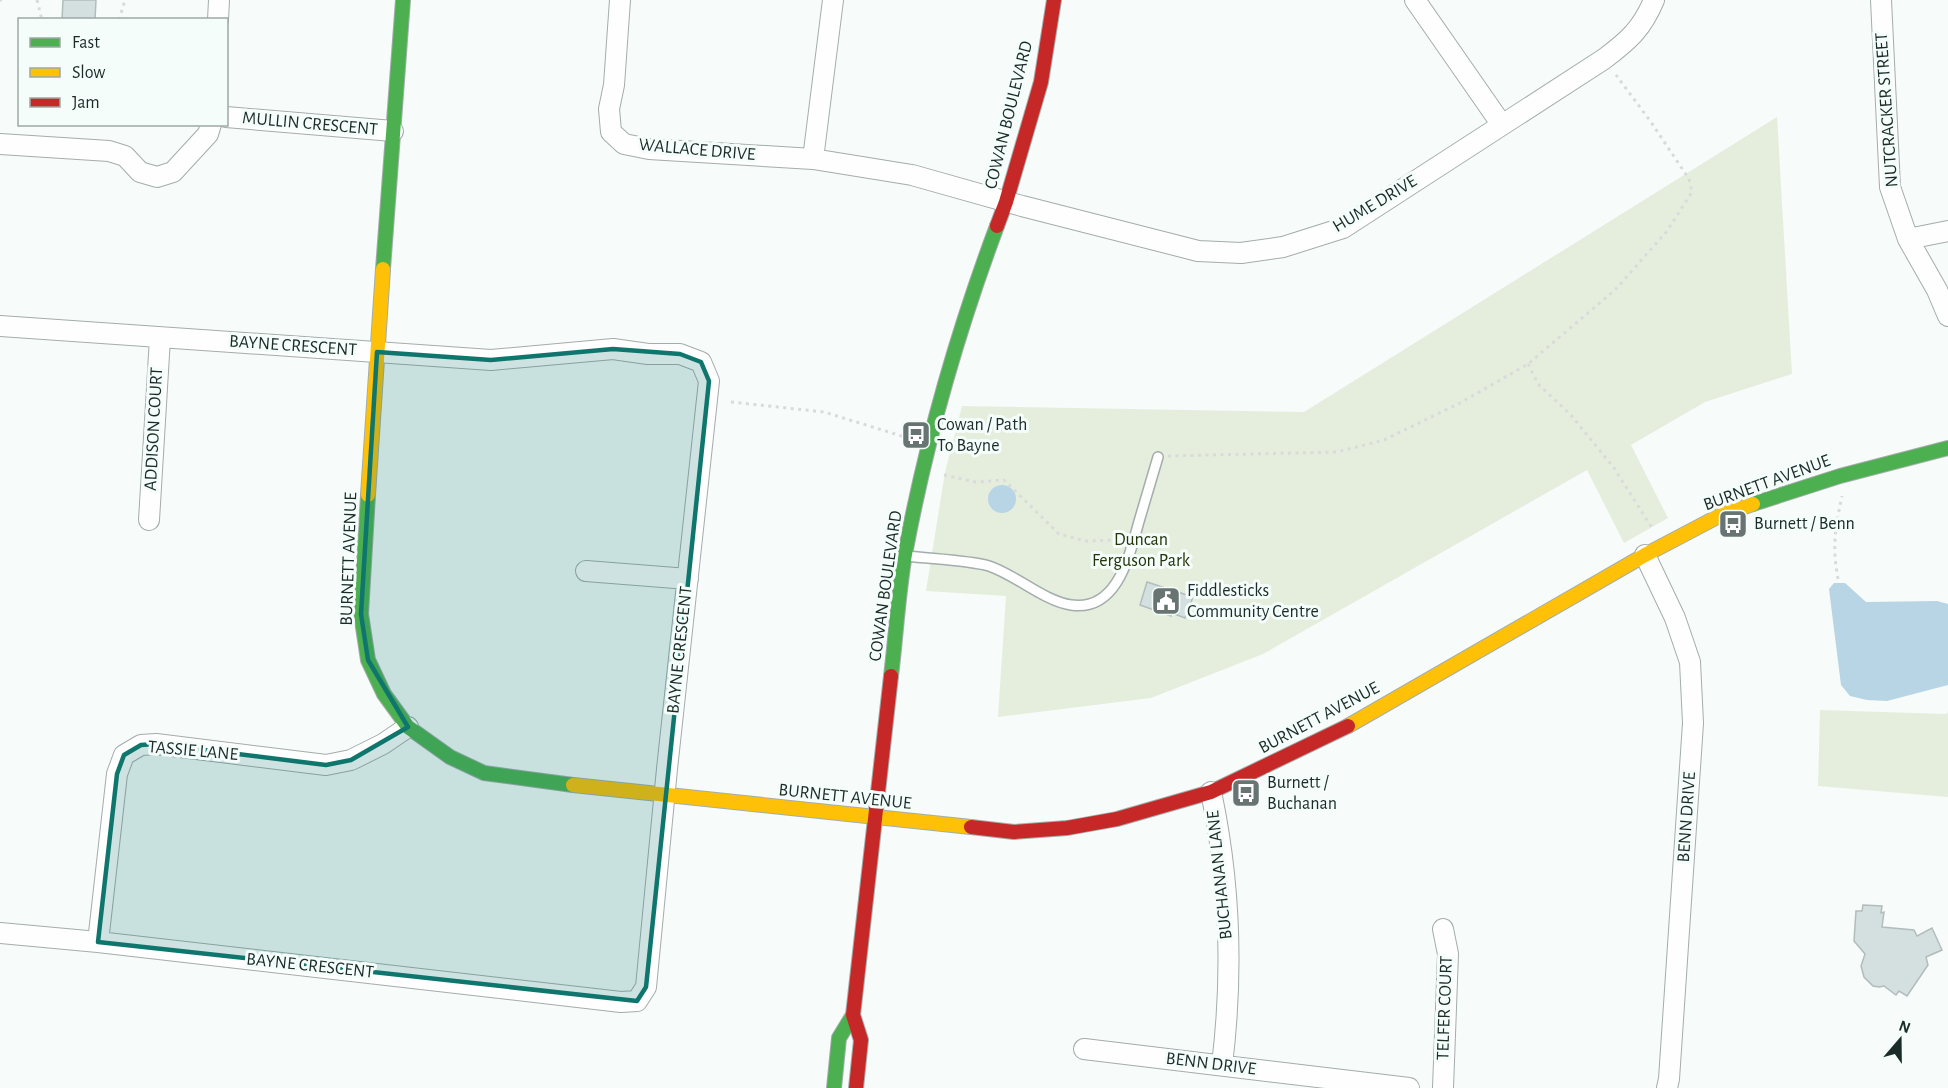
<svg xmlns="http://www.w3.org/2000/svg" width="1948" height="1088" viewBox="0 0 1948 1088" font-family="'Alegreya Sans',sans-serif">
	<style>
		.green { fill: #e5eedd }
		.water { fill: #b7d5e4 }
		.building { fill: #d4e0e0; stroke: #b2bcbd; stroke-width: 1.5 }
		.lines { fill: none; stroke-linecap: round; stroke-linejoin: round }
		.lane-casing { stroke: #a3adab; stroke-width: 12 }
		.street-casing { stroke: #a3adab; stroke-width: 22 }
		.fast-casing { stroke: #a3adab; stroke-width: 16 }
		.slow-casing { stroke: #a3adab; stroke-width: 16 }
		.jam-casing { stroke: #a3adab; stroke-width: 16 }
		.path { stroke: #d9dbdb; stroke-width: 3; stroke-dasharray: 3 4.5; stroke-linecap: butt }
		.lane { stroke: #fefefe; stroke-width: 9 }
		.street { stroke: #fefefe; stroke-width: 20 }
		.fast { stroke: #4caf50; stroke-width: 14 }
		.slow { stroke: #ffc107; stroke-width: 14 }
		.jam { stroke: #c62828; stroke-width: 14 }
		.marked { fill: #0f766e; fill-opacity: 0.2; stroke: #0f766e; stroke-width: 4.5; stroke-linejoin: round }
		.labels { text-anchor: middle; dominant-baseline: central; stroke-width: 6; stroke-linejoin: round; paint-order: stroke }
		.street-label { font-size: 18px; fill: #1a2c28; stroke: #f5fdfb }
		.poi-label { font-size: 18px; fill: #1a2c28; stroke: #f5fdfb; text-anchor: start }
		.park-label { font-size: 18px; fill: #253308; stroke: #f5fdfb }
	</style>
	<rect width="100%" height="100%" fill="#f7fbfa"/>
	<path class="green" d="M1777,117l15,257 -87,28 -74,43 37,73 -44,25 -37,-73 -324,184 -112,44 -153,19 8,-121 -80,-5 19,-119 17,-66 342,6z
		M1820,710l127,4 1,-3v86l-130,-11z"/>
	<path class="water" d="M988 499a14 14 0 1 1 28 0a14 14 0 1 1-28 0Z
		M1834,583h11l21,19 71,-1 11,3v81l-61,16 -20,-1 -17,-4 -9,-11 -12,-96z"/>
	<path class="building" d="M63,0h33l-1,20h-33z
		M1147,582l46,15 -8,21 -13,-5 -1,3 -31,-11z
		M1863,905l19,1 -1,7 3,-1 -2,15 32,3 3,6 15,-8 10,22 -16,7 2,8 -21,31 -8,-5 -3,4 -12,-9 -5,1 -6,-1 -9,-9 -3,-11 4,-12 -11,-13 2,-30h6z"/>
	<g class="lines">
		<g class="lane-casing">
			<path id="lane" d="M907,556c24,3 60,4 82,10 27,9 55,35 82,39 48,7 59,-53 69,-87 6,-20 12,-41 18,-61"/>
		</g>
		<g class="street-casing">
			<path id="street" d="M620,0l-6,85 -5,24 2,23 13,12 25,5 164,10 99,16 110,31 176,45 43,2 42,-6 60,-19 261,-169c24,-18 38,-30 50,-59
				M1415,0l87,125
				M1881,0l9,187 18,52 29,51 11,26
				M218,20l1,-20
				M226,117l167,14
				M0,144l109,7 16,5 15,16 17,5 16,-5 35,-38 3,-10
				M813,159l20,-159
				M1908,239l40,-8
				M0,326l491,34 122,-11 35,5h32l21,8 8,19 -42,388 -21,218 -9,14 -16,1 -523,-60 -98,-9
				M149,520l11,-182
				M1645,555l30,63 15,44 3,61 -24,356 -2,9
				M586,571l102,8
				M1211,792c19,89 22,183 11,273
				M98,942l19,-168 7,-19 17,-10 15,-1 170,21 25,-5 32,-16 25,-17
				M1084,1049l325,39
				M1443,1088l5,-134 -5,-25"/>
		</g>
		<g class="fast-casing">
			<path id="fast" d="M383,269l20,-269
				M368,495l-7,119 7,46 16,34 24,33 42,30 34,16 89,12
				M1753,504l87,-28 108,-28
				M891,676c5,-40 7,-82 14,-122 21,-112 52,-221 92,-328
				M834,1088l5,-50 14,-23"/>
		</g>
		<g class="slow-casing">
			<path id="slow" d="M368,495l15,-226
				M1348,726l297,-171 76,-40 32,-11
				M573,785l398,42"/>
		</g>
		<g class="jam-casing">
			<path id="jam" d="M997,226l9,-24 35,-120 13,-82
				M971,827l43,5 53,-4 50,-9 94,-27 137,-66
				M856,1088l5,-48 -8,-25 38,-339"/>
		</g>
		<path class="path" d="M0,0h2
			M37,0l5,20
			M119,20l6,-20
			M1528,364l10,20 32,30 44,54 38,60
			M731,402l93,10 84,26
			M1168,456l169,-4 47,-12 76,-37 68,-39 87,-74 52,-59 25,-39 -3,-13 -38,-57 -35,-47
			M944,475l32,7 28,-2 55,54 26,7 35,-1
			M1838,579c-6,-33 -3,-50 4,-83"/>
		<use href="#lane" class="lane"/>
		<use href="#street" class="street"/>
		<use href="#fast" class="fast"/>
		<use href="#slow" class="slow"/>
		<use href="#jam" class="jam"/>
	</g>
	<path class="marked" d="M613,349l67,5 21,8 8,19 -63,606 -9,14 -539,-59 19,-168 7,-19 17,-10 15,-1 170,21 25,-5 57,-33 -40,-67 -7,-46 16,-262 114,8z"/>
	<defs>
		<g id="bus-square" transform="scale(1.5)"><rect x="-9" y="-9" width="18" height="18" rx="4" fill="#677472" stroke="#f5fdfb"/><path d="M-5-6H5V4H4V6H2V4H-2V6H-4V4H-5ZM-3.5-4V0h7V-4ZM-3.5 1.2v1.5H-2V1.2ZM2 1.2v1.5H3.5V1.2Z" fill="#fff"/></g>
		<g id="civic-square" transform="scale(1.5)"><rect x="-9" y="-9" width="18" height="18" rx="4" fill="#677472" stroke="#f5fdfb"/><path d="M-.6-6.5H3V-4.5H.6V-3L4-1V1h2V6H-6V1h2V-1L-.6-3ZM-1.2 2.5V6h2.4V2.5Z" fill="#fff"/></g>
	</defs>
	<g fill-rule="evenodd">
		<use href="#bus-square" x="916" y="435"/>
		<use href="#bus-square" x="1733" y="524"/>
		<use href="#civic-square" x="1166" y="601"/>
		<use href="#bus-square" x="1246" y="793"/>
	</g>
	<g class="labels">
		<g class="street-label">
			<text transform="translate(1887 110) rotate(-94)">NUTCRACKER STREET</text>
			<text transform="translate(1009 115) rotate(-76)">COWAN BOULEVARD</text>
			<text transform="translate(310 124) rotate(5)">MULLIN CRESCENT</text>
			<text transform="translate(697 150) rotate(5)">WALLACE DRIVE</text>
			<text transform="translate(1375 204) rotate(-31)">HUME DRIVE</text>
			<text transform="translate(293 346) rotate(4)">BAYNE CRESCENT</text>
			<text transform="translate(154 429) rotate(-87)">ADDISON COURT</text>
			<text transform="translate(1767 483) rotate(-20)">BURNETT AVENUE</text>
			<text transform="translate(349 559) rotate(-88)">BURNETT AVENUE</text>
			<text transform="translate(886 586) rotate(-82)">COWAN BOULEVARD</text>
			<text transform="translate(680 650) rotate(-84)">BAYNE CRESCENT</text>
			<text transform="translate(1319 718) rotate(-28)">BURNETT AVENUE</text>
			<text transform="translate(193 751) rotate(5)">TASSIE LANE</text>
			<text transform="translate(845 797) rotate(6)">BURNETT AVENUE</text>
			<text transform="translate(1687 817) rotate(-86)">BENN DRIVE</text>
			<text transform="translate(1220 875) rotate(-96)">BUCHANAN LANE</text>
			<text transform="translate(310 966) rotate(6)">BAYNE CRESCENT</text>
			<text transform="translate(1445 1008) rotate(-88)">TELFER COURT</text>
			<text transform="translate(1211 1064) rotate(7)">BENN DRIVE</text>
		</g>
		<g class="poi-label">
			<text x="937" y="425">Cowan / Path<tspan x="937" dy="21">To Bayne</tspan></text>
			<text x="1754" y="524">Burnett / Benn</text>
			<text x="1187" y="591">Fiddlesticks<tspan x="1187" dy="21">Community Centre</tspan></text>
			<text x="1267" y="783">Burnett /<tspan x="1267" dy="21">Buchanan</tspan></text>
		</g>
		<g class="park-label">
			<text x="1141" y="540">Duncan<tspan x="1141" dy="21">Ferguson Park</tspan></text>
		</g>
	</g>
	<rect x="18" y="18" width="210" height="108" fill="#f5fdfb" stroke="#9da9a7" stroke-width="1.5"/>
	<rect x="30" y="38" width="30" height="9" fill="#4caf50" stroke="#9da9a7" stroke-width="1.5"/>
	<text x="72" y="48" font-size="18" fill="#1a2c28">Fast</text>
	<rect x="30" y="68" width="30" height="9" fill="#ffc107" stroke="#9da9a7" stroke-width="1.5"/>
	<text x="72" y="78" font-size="18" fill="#1a2c28">Slow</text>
	<rect x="30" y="98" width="30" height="9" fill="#c62828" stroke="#9da9a7" stroke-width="1.5"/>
	<text x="72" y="108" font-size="18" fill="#1a2c28">Jam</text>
	<g transform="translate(1900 1040) rotate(20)" stroke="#f5fdfb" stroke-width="4.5" paint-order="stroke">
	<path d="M0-4.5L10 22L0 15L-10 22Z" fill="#1a2c28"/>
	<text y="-9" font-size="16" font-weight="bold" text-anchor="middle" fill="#1a2c28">N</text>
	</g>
</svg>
